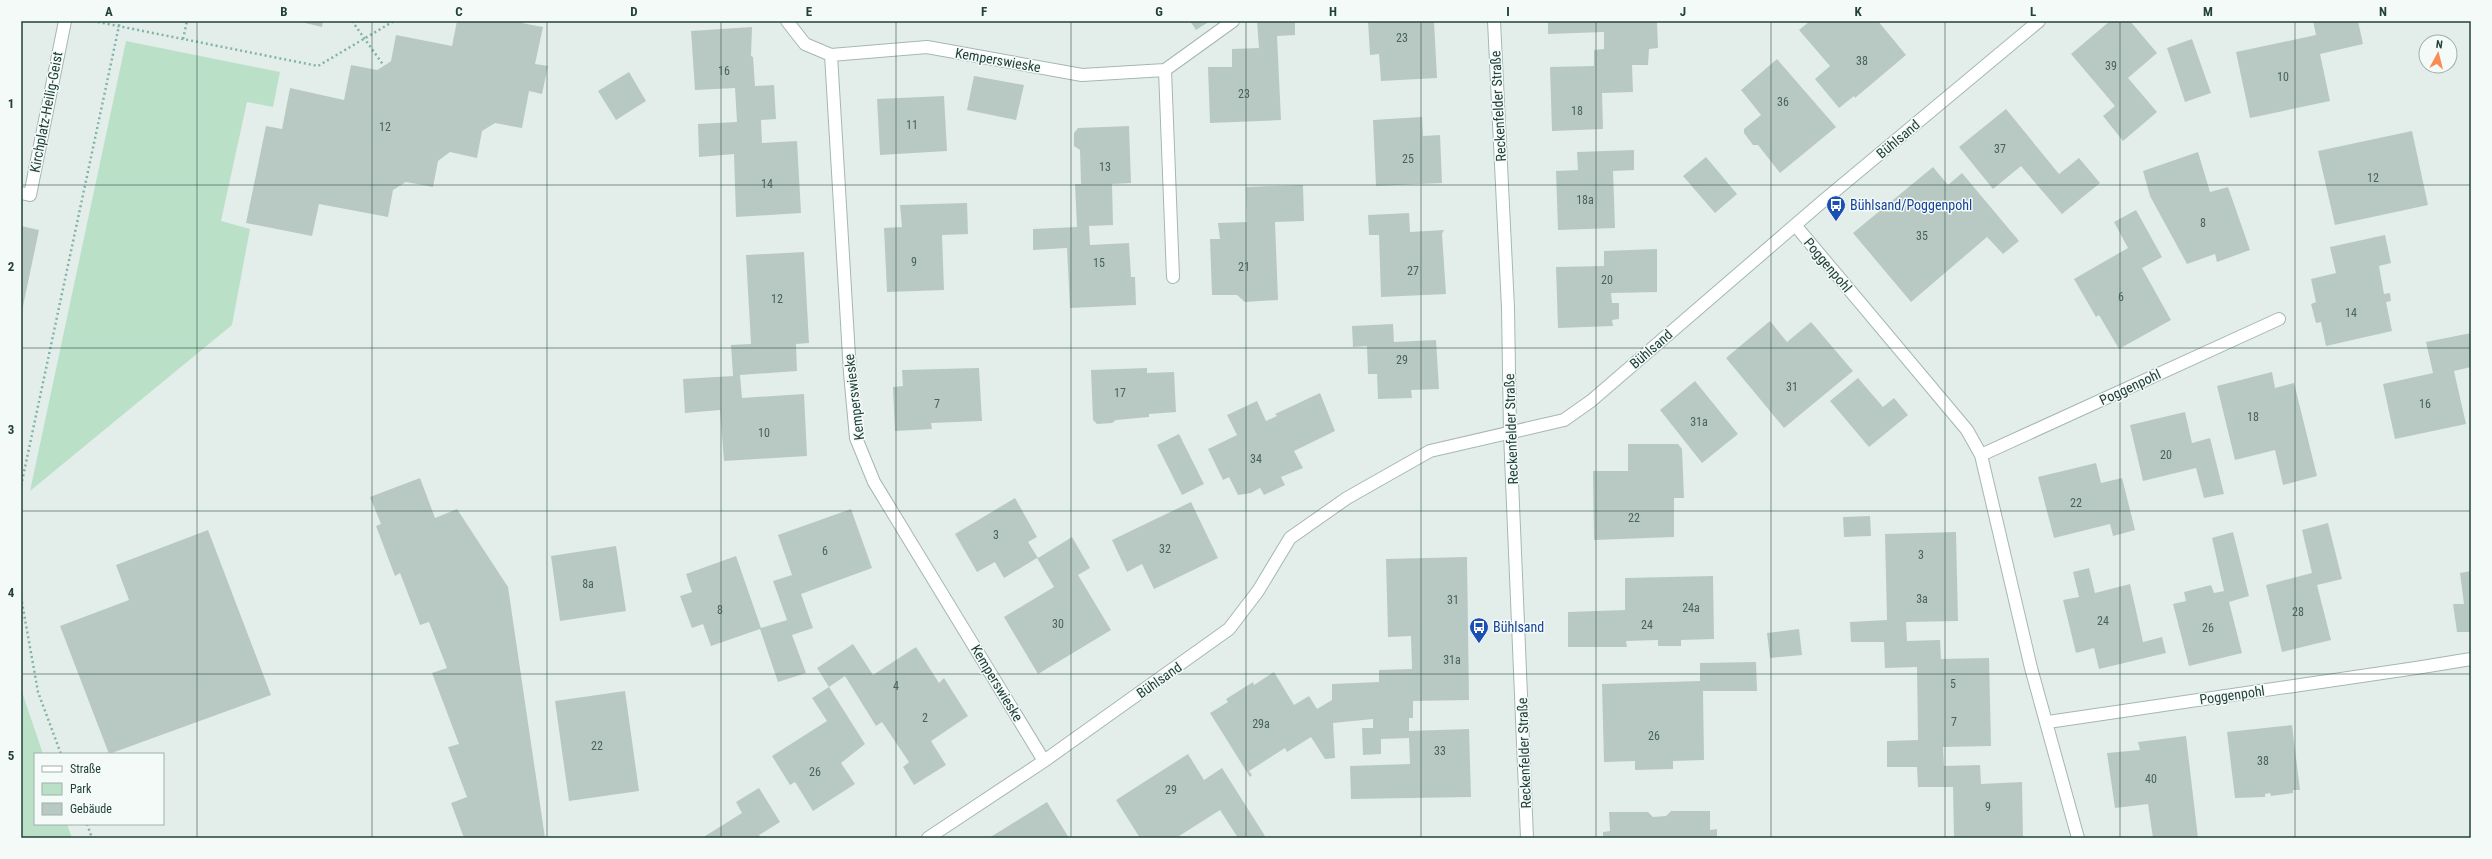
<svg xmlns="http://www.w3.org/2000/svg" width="2492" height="859" viewBox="0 0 2492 859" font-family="'Roboto Condensed',sans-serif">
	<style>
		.green { fill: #bbe0c8 }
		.building { fill: #b8c9c3 }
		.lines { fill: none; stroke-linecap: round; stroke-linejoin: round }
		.lane-casing { stroke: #a5b7b2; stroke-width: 14 }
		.street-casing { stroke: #a5b7b2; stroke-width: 14 }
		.secondary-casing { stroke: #a1bab3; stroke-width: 14 }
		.path { stroke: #82b3a8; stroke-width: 2.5; stroke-dasharray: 2 3; stroke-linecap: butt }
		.lane { stroke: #fff; stroke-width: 12 }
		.street { stroke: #fff; stroke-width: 12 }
		.secondary { stroke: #fff; stroke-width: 12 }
		.grid { fill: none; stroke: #22413b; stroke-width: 1; stroke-opacity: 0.55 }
		.labels { text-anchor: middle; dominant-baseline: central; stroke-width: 3; stroke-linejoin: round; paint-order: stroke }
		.number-label { font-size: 12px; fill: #48635d }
		.street-label { font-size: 14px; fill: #22413b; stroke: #f4faf8 }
		.transit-label { font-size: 14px; fill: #164399; stroke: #f4faf8; text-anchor: start }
		.neatline { fill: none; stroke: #22413b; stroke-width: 1.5 }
		.grid-label { font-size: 13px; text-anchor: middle; font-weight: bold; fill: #22413b }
	</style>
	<rect width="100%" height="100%" fill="#e3eeea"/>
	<path class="green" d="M126,41l154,31 -7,35 -26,-5 -26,119 29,8 -18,96 -202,166z
		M21,689l22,65h-8v70h32l5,14h-51z"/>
	<path class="building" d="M297,21h26l-1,6z
		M457,21h66l-1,2 21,4 -8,37 13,2 -6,28 -13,-3 -7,37 -27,-5 -13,8 -5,27 -27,-6 -12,9 -5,26 -27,-5 -13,8 -5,27 -69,-13 -7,32 -66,-13 20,-97 16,3 8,-41 54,12 7,-35 26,5 7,-4 7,-5 5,-26 56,11z
		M1190,21h20l-14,9z
		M1257,21h38v14l-18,1 4,84 -71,3 -2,-56h24v-18l27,-1z
		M1368,21h66l3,57 -56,3 -2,-27 -9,1z
		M1548,21h109l1,27 -9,1 -1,16h-16l1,27 -31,1 1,36 -51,2 -2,-64 44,-1v-16l10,-1v-17l-56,2z
		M1810,21h68l28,34 -51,43 -1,-2 -15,12 -24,-29 15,-13 -31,-36z
		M2110,21h20l27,32 -29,25 29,34 -34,29 -20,-25 12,-10 -44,-52z
		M2313,21h45l5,23 -43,10 10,47 -80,17 -14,-66 80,-17z
		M752,27l-1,29 2,1 2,29 19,-1 2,34 -15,1 1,23 35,-2 4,72 -65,4 -2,-63 -35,3 -1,-33 39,-2 -2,-34 -40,2 -4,-59z
		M2192,39l19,54 -26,9 -18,-54z
		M1777,59l59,68 -56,46 -22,-28h-5l-9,-12v-4l17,-14 -20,-25z
		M629,72l17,29 -30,19 -18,-29z
		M974,76l50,9 -8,35 -49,-10z
		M944,96l3,55 -67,4 -3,-56z
		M2006,109l53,65 20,-16 21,25 -38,31 -41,-48 -28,23 -34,-42z
		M1422,117l1,19 17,-1 2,48 -66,3 -3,-66z
		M1129,126l2,57 -19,1 1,41 -24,1 1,19 39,-2 2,34h4l1,28 -66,3 -3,-60 -34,2v-21l44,-2 -2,-43h6l-1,-34 -6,-4v-13l4,-5z
		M2412,131l16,74 -93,20 -17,-74z
		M1634,150v20l-21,1 2,57 -57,2 -2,-59 22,-1 -1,-18z
		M2198,152l12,40 18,-5 22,63 -33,12 -2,-8 -28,10 -37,-68 -7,-25z
		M1706,157l31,37 -22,19 -32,-37z
		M1933,167l15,18 14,-12 57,68 -16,13 -16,-17 -76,65 -58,-69z
		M1303,185l1,36 -29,1 3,78 -33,2 -8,-7h-25l-2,-56h10l-2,-16 29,-1 -1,-35z
		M967,203l1,31 -26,1 2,55 -57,2 -3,-64 18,-1 -2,-22z
		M2136,210l26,47 -20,11 29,52 -52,29 -20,-34 -3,2 -22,-38 54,-31 -14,-26z
		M1409,213l1,19 34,-2 -2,4 4,60 -65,3 -2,-62h-10l-1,-20z
		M21,226l18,4 -17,81 -1,-1z
		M2385,235l6,28 -12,3 5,28 6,-1 1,8 -5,1 6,29 -66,15 -5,-24 -5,1 -5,-19 5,-2 -5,-23 25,-6 -6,-26z
		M1657,249v43l-46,1 1,10h7v16l-7,1 1,6 -55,2 -2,-61 48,-1v-15z
		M804,252l5,91 -13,1 1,27 -57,4 2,23 62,-4 3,62 -83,5 -4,-51 -35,3 -2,-34 50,-3 -2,-31 20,-1 -5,-89z
		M1770,321l17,21 24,-20 42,49 -69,57 -58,-70z
		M1393,324l1,18 42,-2 3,49 -28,1 1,8 -34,1 -1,-25h-9l-1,-28 -14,1 -1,-21z
		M2471,333v34l-17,4 12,53 -71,15 -12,-55 50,-11 -7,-31z
		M979,368l3,53 -51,2 1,6 -37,2 -2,-44 10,-1 -1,-16z
		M1147,368v5l27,-1 2,40 -27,2v3l-33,3 -4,3 -15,1 -4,-4 -2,-50z
		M2272,372l3,16 19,-5 23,93 -34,9 -8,-35 -40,10 -18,-74z
		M1858,378l25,29 11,-9 14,17 -39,32 -39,-46z
		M1695,381l43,53 -36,29 -42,-53z
		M1320,393l15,38 -41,20 9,17 -22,9 4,8 -21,10 -4,-7 -9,5 -13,2 -9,-18 -6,3 -15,-31 29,-14 -10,-20 30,-14 9,20 11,-5 -2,-2z
		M2185,412l7,31 18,-5 14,56 -20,4 -8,-30 -53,13 -13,-56z
		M1179,434l25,50 -22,11 -25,-50z
		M1628,444h50l4,5 2,49h-10v39l-80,3 -1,-69h35z
		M2096,463l5,20 21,-5 13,52 -22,6 -3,-12 -56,14 -16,-61z
		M420,478l15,40 22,-9 51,78 37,251h-81l-13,-35 16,-6 -19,-50 11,-3 -27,-71 15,-5 -18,-46 -9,3 -20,-52 -5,3 -19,-50 5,-2 -11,-27z
		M1015,498l22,39 -9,5 10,16 34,-21 18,31 -12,7 33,55 -73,44 -34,-57 50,-30 -17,-29 -33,20 -9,-16 -18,10 -22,-38z
		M1191,502l27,56 -64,31 -12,-25 -15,8 -15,-32z
		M851,509l21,59 -71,26 12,34 -21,7 14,38 -28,9 -18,-53 -49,17 -8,-22 -11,4 -12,-32 12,-4 -6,-18 50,-18 25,72 26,-8 -14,-39 19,-6 -14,-40z
		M1870,516l1,20 -27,1 -1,-20z
		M2328,523l14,56 -25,6 14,55 -49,12 -16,-67 46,-12 -10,-43z
		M208,530l63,165 -162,59 -49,-128 69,-26 -13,-35z
		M1956,532l2,89 -52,1 1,19 33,-1 1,19 48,-1 2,88 -48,1 1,19 36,-1 1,19 41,-2 1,56h-69l-1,-51h-35l-1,-20h-30v-26l31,-1 -1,-73 -32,1 -1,-26h-33l-1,-20 37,-2 -2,-86z
		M2233,532l16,64 -20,6 13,51 -53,13 -16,-62 13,-3 -2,-9 27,-7 3,8 10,-2 -12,-53z
		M616,546l10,65 -66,10 -9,-65z
		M1467,557l2,143 -56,1v17h-4v13l60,-2 2,68 -120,2 -1,-33 60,-2 -1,-26 -28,1v15l-18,1 -1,-27h11v-9l-40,4 2,35 -10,1 -14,-22 -24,15 -2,-4 -36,23 3,4 -2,2 -40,-64 18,-11 -2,-3 27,-17 1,3 20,-13 20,33 15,-9 8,13 15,-9v-16l47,-2v-12l33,-1 -1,-33 -23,1 -2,-78z
		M2089,568l6,25 35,-9 13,58 19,-5 4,16 -67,16 -5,-21 -18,5 -13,-53 16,-3 -6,-25z
		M2471,571v61h-14l-4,-28h11l-4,-31z
		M1713,576l1,63 -33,1v6h-23v-6l-32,1 1,6h-59v-35l57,-2v-32z
		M1799,629l3,26 -32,3 -3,-25z
		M853,644l20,31 43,-28 23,36 5,-5 24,38 -37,25 15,24 -32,20 -11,-18 6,-5 -27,-40 -6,4 -31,-50 -16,11 36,57 -24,19 14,21 -42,27 -18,-29 -5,3 -18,-29 55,-35 -15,-23 17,-11 -12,-19z
		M1756,662l1,29h-54l1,69 -31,1v8l-38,1v-9l-31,1 -2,-78 98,-3v-18z
		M625,691l14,100 -70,10 -14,-100z
		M2292,725l8,65h-7v3l-22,3 -1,-3 -5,1v3l-30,1 -8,-66z
		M2186,736l12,102h-45l-5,-34 -33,4 -8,-55 33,-3 -2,-8z
		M1188,754l16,26 18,-12 43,68 -4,2h-23l-18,-28 -44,28h-36l-24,-38z
		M759,788l21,34 -21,13 2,3h-59l40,-25 -6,-11z
		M1047,802l22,36h-80z
		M1671,811h39v19l7,-1v9h-114v-6l7,-1 -1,-19h39l5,5 13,-1z"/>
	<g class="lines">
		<g class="lane-casing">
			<path id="lane" d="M2416,668l55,-9"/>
		</g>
		<g class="street-casing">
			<path id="street" d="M787,21l18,23 26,11 19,318 6,65 18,44 170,279
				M831,55l96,-8 155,28 83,-5 8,207
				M1165,70l68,-49
				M21,193l9,2 35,-174
				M1795,225l172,205 14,25 50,213 47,170
				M1981,455l298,-136
				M2048,722l368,-54
				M928,838l116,-77 185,-132 29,-38 32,-53 57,-40 83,-47 134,-31 27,-19 232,-200 216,-180"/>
		</g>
		<g class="secondary-casing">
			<path id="secondary" d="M1494,21l14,287 2,125 17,405"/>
		</g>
		<path class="path" d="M93,21l225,45 76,-45
			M352,21l32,45
			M183,39l4,-18
			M21,486l99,-465
			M21,597l17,95 23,62
			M87,824l5,14"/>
		<use href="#lane" class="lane"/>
		<use href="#street" class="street"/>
		<use href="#secondary" class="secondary"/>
	</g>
	<path class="grid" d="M197,21v817M372,21v817M547,21v817M721,21v817M896,21v817M1071,21v817M1246,21v817M1421,21v817M1596,21v817M1771,21v817M1945,21v817M2120,21v817M2295,21v817M21,185h2450M21,348h2450M21,511h2450M21,674h2450"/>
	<defs>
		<g id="bus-pin" transform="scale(1)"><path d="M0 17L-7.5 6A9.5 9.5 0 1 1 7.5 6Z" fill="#1a4fb4" stroke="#f4faf8"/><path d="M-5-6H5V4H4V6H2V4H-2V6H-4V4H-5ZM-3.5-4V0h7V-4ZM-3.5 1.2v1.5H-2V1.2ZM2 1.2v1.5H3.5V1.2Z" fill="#fff"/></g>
	</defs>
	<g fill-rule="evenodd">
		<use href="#bus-pin" x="1836" y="205"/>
		<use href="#bus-pin" x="1479" y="627"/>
	</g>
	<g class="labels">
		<g class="number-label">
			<text x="1402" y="38">23</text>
			<text x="1862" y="61">38</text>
			<text x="2111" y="66">39</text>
			<text x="724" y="71">16</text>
			<text x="2283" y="77">10</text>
			<text x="1244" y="94">23</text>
			<text x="1783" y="102">36</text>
			<text x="1577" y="111">18</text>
			<text x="912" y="125">11</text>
			<text x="385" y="127">12</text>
			<text x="2000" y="149">37</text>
			<text x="1408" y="159">25</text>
			<text x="1105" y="167">13</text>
			<text x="2373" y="178">12</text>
			<text x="767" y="184">14</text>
			<text x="1585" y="200">18a</text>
			<text x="2203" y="223">8</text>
			<text x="1922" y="236">35</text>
			<text x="914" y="262">9</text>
			<text x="1099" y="263">15</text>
			<text x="1244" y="267">21</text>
			<text x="1413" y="271">27</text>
			<text x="1607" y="280">20</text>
			<text x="2121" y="297">6</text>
			<text x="777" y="299">12</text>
			<text x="2351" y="313">14</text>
			<text x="1402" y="360">29</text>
			<text x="1792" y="387">31</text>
			<text x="1120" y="393">17</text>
			<text x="937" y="404">7</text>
			<text x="2425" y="404">16</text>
			<text x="2253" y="417">18</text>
			<text x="1699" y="422">31a</text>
			<text x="764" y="433">10</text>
			<text x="2166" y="455">20</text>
			<text x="1256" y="459">34</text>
			<text x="2076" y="503">22</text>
			<text x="1634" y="518">22</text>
			<text x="996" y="535">3</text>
			<text x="1165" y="549">32</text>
			<text x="825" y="551">6</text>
			<text x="1921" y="555">3</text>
			<text x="588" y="584">8a</text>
			<text x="1922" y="599">3a</text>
			<text x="1453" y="600">31</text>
			<text x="1691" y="608">24a</text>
			<text x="720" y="610">8</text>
			<text x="2298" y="612">28</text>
			<text x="2103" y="621">24</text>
			<text x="1058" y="624">30</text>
			<text x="1647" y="625">24</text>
			<text x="2208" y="628">26</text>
			<text x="1452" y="660">31a</text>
			<text x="1953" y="684">5</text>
			<text x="896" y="686">4</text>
			<text x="925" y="718">2</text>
			<text x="1954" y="722">7</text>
			<text x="1261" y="724">29a</text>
			<text x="1654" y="736">26</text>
			<text x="597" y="746">22</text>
			<text x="1440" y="751">33</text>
			<text x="2263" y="761">38</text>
			<text x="815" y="772">26</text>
			<text x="2151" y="779">40</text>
			<text x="1171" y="790">29</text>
			<text x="1988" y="807">9</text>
		</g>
		<g class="street-label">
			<text transform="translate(998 60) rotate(10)">Kemperswieske</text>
			<text transform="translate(1498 106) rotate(-93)">Reckenfelder Straße</text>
			<text transform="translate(46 112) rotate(-79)">Kirchplatz-Heilig-Geist</text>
			<text transform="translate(1898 139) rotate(-40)">Bühlsand</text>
			<text transform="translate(1828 265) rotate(50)">Poggenpohl</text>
			<text transform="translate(1651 349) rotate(-41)">Bühlsand</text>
			<text transform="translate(2130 387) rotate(-25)">Poggenpohl</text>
			<text transform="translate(854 397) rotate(-97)">Kemperswieske</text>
			<text transform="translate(1511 429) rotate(-92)">Reckenfelder Straße</text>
			<text transform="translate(1159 680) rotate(-35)">Bühlsand</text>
			<text transform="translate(997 683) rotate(59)">Kemperswieske</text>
			<text transform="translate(2232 695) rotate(-8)">Poggenpohl</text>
			<text transform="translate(1524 753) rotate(-92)">Reckenfelder Straße</text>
		</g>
		<g class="transit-label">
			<text x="1850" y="205">Bühlsand/Poggenpohl</text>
			<text x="1493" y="627">Bühlsand</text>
		</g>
	</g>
	<rect width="2492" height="859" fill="none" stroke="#f4faf8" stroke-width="44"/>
	<rect x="34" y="753" width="130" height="72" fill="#f4faf8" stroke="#a0b0ac"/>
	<rect x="42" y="766" width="20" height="6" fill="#ffffff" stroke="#a0b0ac"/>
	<text x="70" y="773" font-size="12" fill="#22413b">Straße</text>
	<rect x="42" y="783" width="20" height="12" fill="#bbe0c8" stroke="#a0b0ac"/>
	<text x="70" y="793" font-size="12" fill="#22413b">Park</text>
	<rect x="42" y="803" width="20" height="12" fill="#b8c9c3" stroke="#a0b0ac"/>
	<text x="70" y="813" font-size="12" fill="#22413b">Gebäude</text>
	<g transform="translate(2438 54) rotate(7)"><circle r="19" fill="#f4faf8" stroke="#a0b0ac"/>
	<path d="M0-3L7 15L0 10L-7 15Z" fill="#fa8b55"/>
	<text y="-6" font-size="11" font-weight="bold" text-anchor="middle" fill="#22413b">N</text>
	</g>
	<rect x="22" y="22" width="2448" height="815" class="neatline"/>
	<g class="grid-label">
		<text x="109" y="16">A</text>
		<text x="284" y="16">B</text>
		<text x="459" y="16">C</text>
		<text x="634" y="16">D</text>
		<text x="809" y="16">E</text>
		<text x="984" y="16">F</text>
		<text x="1159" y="16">G</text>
		<text x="1333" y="16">H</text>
		<text x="1508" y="16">I</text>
		<text x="1683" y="16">J</text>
		<text x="1858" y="16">K</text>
		<text x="2033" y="16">L</text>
		<text x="2208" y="16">M</text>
		<text x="2383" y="16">N</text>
		<text x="11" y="108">1</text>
		<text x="11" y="271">2</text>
		<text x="11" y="434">3</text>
		<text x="11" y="597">4</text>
		<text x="11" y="760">5</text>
	</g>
</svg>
